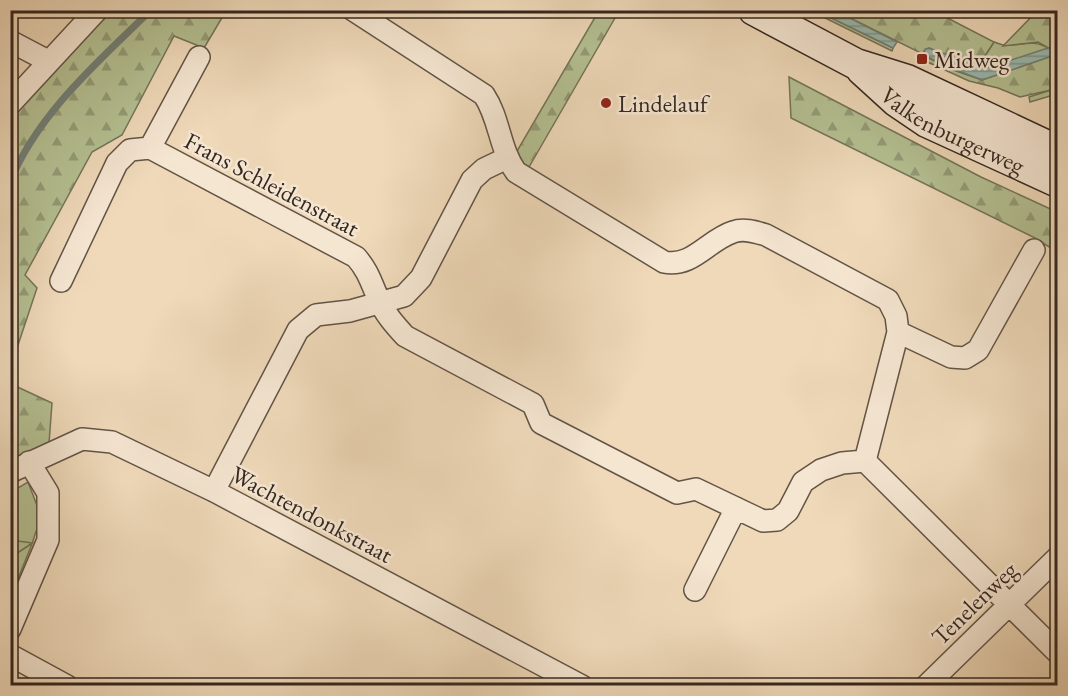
<svg xmlns="http://www.w3.org/2000/svg" width="1068" height="696" viewBox="0 0 1068 696" font-family="'EB Garamond',serif">
	<style>
		.green { fill: #b4c092; stroke: #747459; stroke-width: 1.5 }
		.forest { fill: url(#forest-firs); stroke: #747459; stroke-width: 1.5 }
		.water { fill: url(#water-rules); stroke: #717f76; stroke-width: 1.5 }
		.lines { fill: none; stroke-linecap: round; stroke-linejoin: round }
		.stream { stroke: #717f76; stroke-width: 7 }
		.street-casing { stroke: #635446; stroke-width: 24 }
		.secondary-casing { stroke: #342720; stroke-width: 33 }
		.street { stroke: #f5e6d2; stroke-width: 21 }
		.secondary { stroke: #f5e6d2; stroke-width: 30 }
		.poi-dot { fill: #8f2418; stroke: #f5e6d2; stroke-width: 2 }
		.labels { text-anchor: middle; dominant-baseline: central; stroke-width: 5; stroke-linejoin: round; paint-order: stroke }
		.poi-label { font-size: 24px; fill: #342720; stroke: #f5e6d2; text-anchor: start }
		.street-label { font-size: 24px; fill: #342720; stroke: #f5e6d2 }
	</style>
	<defs>
		<pattern id="forest-firs" width="22" height="20" patternUnits="userSpaceOnUse" patternTransform="scale(1.5)"><rect width="22" height="20" fill="#b4c092"/><path d="M5 1l3.5 6h-7zM16 11l3.5 6h-7z" fill="#939c77"/></pattern>
		<pattern id="water-rules" width="6" height="5" patternUnits="userSpaceOnUse" patternTransform="scale(1.5)"><rect width="6" height="5" fill="#9abaaf"/><path d="M0 2.5h6" fill="none" stroke="#7e978e"/></pattern>
	</defs>
	<rect width="100%" height="100%" fill="#efd9b9"/>
	<filter id="stains"><feTurbulence type="fractalNoise" baseFrequency=".00333" numOctaves="4"/><feColorMatrix values="0 0 0 0 .2 0 0 0 0 .09 0 0 0 0 .02 0 0 0 .5 -.17"/></filter>
	<radialGradient id="worn" r=".72"><stop offset=".6" stop-color="#630" stop-opacity="0"/><stop offset="1" stop-color="#630" stop-opacity=".3"/></radialGradient>
	<path class="green" d="M811,11h6l76,37 -1,3z
		M994,42c22,10 33,-7 56,7l-63,20 -10,-1z
		M1057,86v8l-27,8 -1,-5 22,-7z
		M28,482l13,34 -9,28 -21,52v-39l20,-13 -20,-4v-48z"/>
	<path class="forest" d="M106,11h120l-22,37 -30,-12 -52,99 -30,17 -67,123 12,13 -20,60h-6v-232z
		M592,11h27l-90,156 -16,-9 84,-144z
		M836,11h98l60,31 -17,26 -48,-20 -5,3v4l2,2 30,14 26,9 75,-26v32l-6,4 -31,7 -22,-9 -29,-7 -48,-22 2,-5z
		M1037,11h20v34l-7,4 -12,-7 -35,4z
		M789,77l192,100 76,35v40l-22,-14 -244,-120z
		M11,384l41,19 -3,40 -38,16z
		M11,540l21,3 -21,14z"/>
	<path class="water" d="M817,11h19l61,31 -4,6z
		M1057,45v9l-2,1 -73,25 -39,-15 -19,-10 1,-6 4,-1 55,21z"/>
	<g class="lines">
		<path class="stream" d="M10,182c28,-69 89,-121 141,-172"/>
		<g class="street-casing">
			<path id="street" d="M353,10l131,85c16,24 15,53 32,77l148,90c28,6 44,-22 69,-30 11,-4 23,0 33,3l122,65 8,16 2,16 -33,129 193,192
				M10,41l38,20
				M10,104l87,-94
				M150,148l206,109c13,15 15,26 23,43 6,14 16,25 26,36l128,68 8,19 136,70 19,-4 67,32 14,-1 11,-9 15,-29 18,-12 21,-7 23,-2
				M150,148l49,-91
				M61,281l56,-118 13,-13 20,-2
				M898,332l53,25 14,1 13,-8 56,-100
				M10,472l72,-33 30,3 102,49 368,195
				M214,491l84,-161 18,-15 34,-4 54,-15 17,-18 51,-98 12,-11 23,-11
				M695,590l41,-82
				M10,629l38,-89v-47l-19,-31
				M10,655l57,31
				M926,686l132,-129"/>
		</g>
		<g class="secondary-casing">
			<g id="secondary">
				<path d="M754,10l102,54 51,16 151,71"/>
				<path id="s1" d="M862,70l34,31 31,21 131,60"/>
			</g>
		</g>
		<use href="#street" class="street"/>
		<use href="#secondary" class="secondary"/>
	</g>
	<g class="poi-dot">
		<rect x="916" y="53" width="12" height="12" rx="3"/>
		<circle cx="606" cy="103" r="6"/>
	</g>
	<g class="labels">
		<g class="poi-label">
			<text x="934" y="59">Midweg</text>
			<text x="618" y="103">Lindelauf</text>
		</g>
		<g class="street-label">
			<text stroke="none"><textPath href="#s1" startOffset="110">Valkenburgerweg</textPath></text>
			<text transform="translate(272 184) rotate(28)">Frans Schleidenstraat</text>
			<text transform="translate(312 514) rotate(28)">Wachtendonkstraat</text>
			<text transform="translate(974 603) rotate(-44)">Tenelenweg</text>
		</g>
	</g>
	<rect width="1068" height="696" fill="none" stroke="#efd9b9" stroke-width="36"/>
	<rect x="12" y="12" width="1044" height="672" fill="none" stroke="#342720" stroke-width="3"/>
	<rect x="18" y="18" width="1032" height="660" fill="none" stroke="#342720" stroke-width="1.5"/>
	<rect width="100%" height="100%" filter="url(#stains)"/>
	<rect width="100%" height="100%" fill="url(#worn)"/>
</svg>
